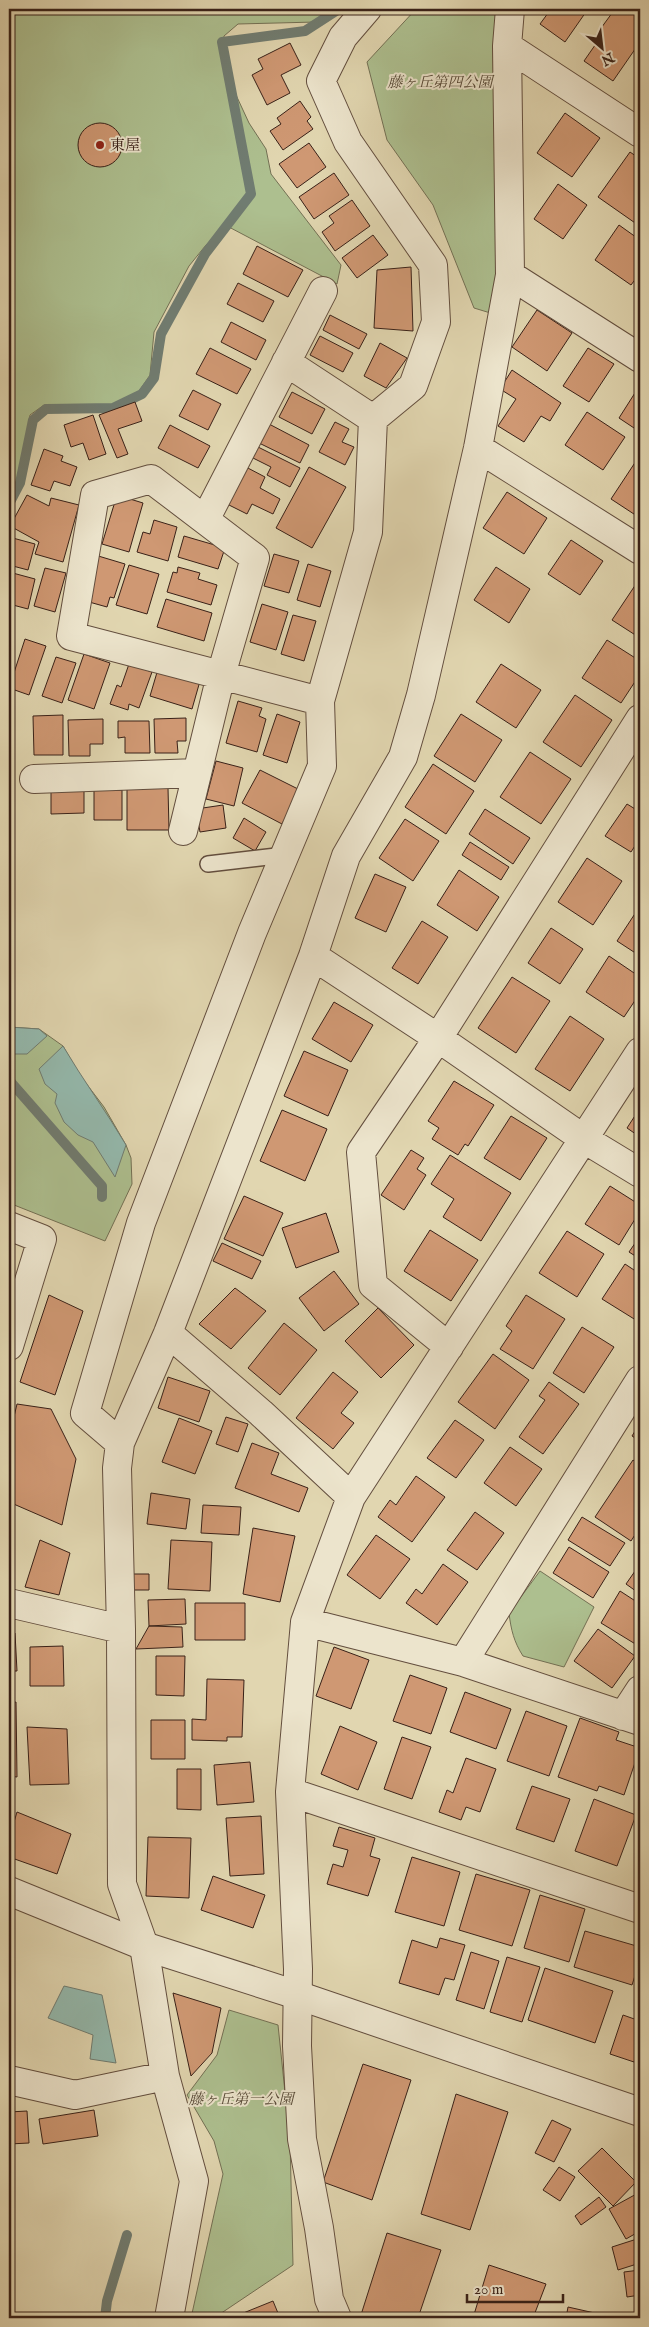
<svg xmlns="http://www.w3.org/2000/svg" width="649" height="2327" viewBox="0 0 649 2327" font-family="'IM FELL English','Noto Serif JP',serif">
	<style>
		.green { fill: #adbf8f; stroke: #737054 }
		.water { fill: #94b9ad; stroke: #707c71 }
		.lines { fill: none; stroke-linecap: round; stroke-linejoin: round }
		.stream { stroke: #707c71; stroke-width: 10 }
		.building { fill: #cf9873; stroke: #392118 }
		.service-casing { stroke: #634e3e; stroke-width: 18 }
		.minor-casing { stroke: #634e3e; stroke-width: 30 }
		.tertiary-casing { stroke: #634e3e; stroke-width: 30 }
		.service { stroke: #ece4cc; stroke-width: 15 }
		.minor { stroke: #ece4cc; stroke-width: 28 }
		.tertiary { stroke: #ece4cc; stroke-width: 28 }
		.poi-dot { fill: #8f2418; stroke: #ece4cc; stroke-width: 2 }
		.labels { text-anchor: middle; dominant-baseline: central; stroke-width: 4; stroke-linejoin: round; paint-order: stroke }
		.park-label { font-size: 15px; font-style: italic; fill: #564836; stroke: #ece4cc }
		.poi-label { font-size: 15px; fill: #392118; stroke: #ece4cc; text-anchor: start }
	</style>
	<rect width="100%" height="100%" fill="#e1d6b0"/>
	<filter id="stains"><feTurbulence type="fractalNoise" baseFrequency=".004" numOctaves="4"/><feColorMatrix values="0 0 0 0 .2 0 0 0 0 .09 0 0 0 0 .02 0 0 0 .5 -.17"/></filter>
	<radialGradient id="worn" r=".72"><stop offset=".6" stop-color="#630" stop-opacity="0"/><stop offset="1" stop-color="#630" stop-opacity=".3"/></radialGradient>
	<path class="green" d="M9,9h328l-21,13 -78,2 -14,12 -2,22 8,24 19,41 17,26 5,25 70,91 -4,19 -110,-58 -21,19 -17,21 -35,66 -4,43 -13,19 -23,12 -70,-1 -14,10 -10,62 -11,21z
		M416,9h89l-8,306 -23,-7 -41,-103 -46,-65 -20,-78z
		M9,1027l30,2 24,17 16,28 25,33 22,38 5,13 1,26 -27,57 -96,-38z
		M540,1571l54,36 -30,60 -41,-11c-9,-14 -12,-26 -14,-43z
		M229,2010l49,15 12,115 3,125 -79,53h-23l32,-144 -9,-33 -27,-46 30,-40z"/>
	<path class="water" d="M9,1027l30,2 8,7 -20,18h-18z
		M63,1046c20,34 43,65 63,99l-11,32 -22,-35 -15,-7 -14,-13 -9,-19 2,-9 -12,-10 -6,-15z
		M64,1986l38,9 14,68 -26,-4 3,-24 -45,-17z"/>
	<g class="lines">
		<path class="stream" d="M9,504l11,-21 13,-63 13,-11 67,-1 29,-14 12,-16 7,-44 44,-80 46,-60 -29,-152 83,-11 34,-22
			M9,1080l93,106v11
			M105,2318l2,-17 20,-66"/>
	</g>
	<path class="building" d="M551,9h37l-23,33 -25,-18z
		M615,9h13l12,9v24l-27,39 -29,-20 16,-23 -4,-3z
		M290,43l11,22 -20,10 9,18 -23,12 -15,-30 11,-6 -5,-10z
		M300,101l11,16 -4,4 6,8 -30,21 -13,-19 11,-7 -4,-6z
		M565,113l35,25 -28,39 -35,-24z
		M78 145a22 22 0 1 1 44 0a22 22 0 1 1-44 0Z
		M309,143l17,24 -29,21 -18,-24z
		M630,152l10,7v63l-2,3 -40,-28z
		M334,173l15,22 -35,24 -15,-22z
		M558,184l29,21 -24,34 -29,-20z
		M352,200l18,26 -35,25 -13,-19 12,-9 -5,-7z
		M619,225l21,15v33l-9,12 -36,-25z
		M373,235l15,20 -31,23 -15,-20z
		M257,246l46,24 -15,27 -45,-23z
		M411,267l2,64 -39,-3 3,-58z
		M238,283l36,18 -11,21 -36,-18z
		M537,310l35,23 -25,38 -35,-24z
		M330,315l37,19 -8,15 -36,-19z
		M231,322l35,18 -10,20 -35,-18z
		M320,336l33,17 -10,19 -33,-17z
		M380,343l27,15 -21,30 -22,-12z
		M210,348l41,21 -14,25 -41,-20z
		M588,348l26,16 -25,38 -26,-16z
		M512,370l49,33 -11,18 -9,-5 -17,26 -26,-16 18,-27 -16,-10z
		M640,385v47l-21,-14z
		M193,390l28,14 -13,26 -29,-14z
		M292,392l33,17 -13,25 -33,-17z
		M135,402l7,19 -24,8 10,25 -11,4 -18,-43z
		M587,412l38,25 -22,33 -38,-25z
		M93,415l13,39 -17,6 -6,-17 -12,4 -7,-22z
		M335,422l14,7 -7,13 12,5 -9,18 -26,-13z
		M269,424l40,21 -9,18 -41,-20z
		M170,425l40,21 -12,22 -40,-20z
		M256,446l44,22 -10,19 -23,-12 4,-8 -20,-10z
		M44,449l19,7 -2,5 16,6 -7,19 -16,-5 -4,10 -19,-6z
		M640,455v63l-29,-19z
		M244,466l21,11 -5,11 20,11 -7,15 -21,-10 -5,10 -22,-11z
		M309,467l37,20 -34,61 -36,-20z
		M507,492l40,26 -23,36 -41,-26z
		M27,495l22,11 2,-8 28,7 -16,57 -28,-8 4,-12 -29,-16z
		M117,495l26,8 -14,49 -27,-8z
		M154,520l23,7 -9,34 -31,-9 6,-20 7,2z
		M184,536l41,12 -7,21 -40,-12z
		M9,537l26,7 -7,26 -19,-5z
		M571,540l32,21 -23,34 -32,-21z
		M274,554l25,7 -10,32 -25,-7z
		M95,555l30,9 -11,34 -4,-1 -3,10 -25,-7z
		M308,564l23,7 -11,36 -23,-7z
		M129,565l30,9 -12,40 -31,-9z
		M178,567l22,6 -2,6 19,6 -6,20 -44,-13 6,-20 4,1z
		M496,567l34,22 -21,34 -35,-23z
		M45,568l21,5 -11,39 -21,-6z
		M9,572l26,7 -7,30 -19,-5z
		M638,581l2,1v56l-28,-18z
		M166,599l46,14 -8,28 -47,-14z
		M262,604l26,8 -12,38 -26,-8z
		M293,615l23,6 -12,40 -23,-7z
		M25,639l21,7 -17,49 -20,-7z
		M607,640l33,21v13l-19,29 -39,-25z
		M84,654l26,9 -16,46 -26,-9z
		M56,657l20,6 -14,40 -20,-7z
		M129,664l23,8 -13,36 -10,-4 -1,6 -18,-6 7,-19 4,2z
		M501,664l40,26 -25,38 -40,-26z
		M158,669l42,12 -8,28 -42,-13z
		M575,695l37,25 -31,47 -38,-25z
		M238,701l24,7 -3,8 7,3 -9,33 -31,-9z
		M277,714l23,8 -13,41 -24,-8z
		M461,714l41,26 -27,42 -41,-26z
		M63,715v40h-29l-1,-39z
		M186,718v23h-9l1,12h-23l-1,-34z
		M103,719v25h-13v12h-21l-1,-36z
		M118,721h31l1,32h-25v-16l-7,1z
		M530,752l41,27 -30,45 -41,-27z
		M216,761l27,7 -9,38 -28,-7z
		M433,764l41,27 -28,43 -41,-27z
		M260,770l40,20 -18,34 -40,-21z
		M84,787v26l-33,1v-26z
		M168,788l1,42h-42v-41z
		M94,790h28v30h-28z
		M627,804l13,8v26l-9,14 -26,-16z
		M223,805l3,23 -26,4 -4,-23z
		M485,809l45,29 -17,26 -44,-30z
		M244,818l22,14 -11,19 -22,-13z
		M405,819l34,22 -26,40 -34,-23z
		M470,842l39,25 -8,13 -39,-25z
		M587,858l35,23 -29,44 -35,-23z
		M459,870l40,27 -22,34 -40,-26z
		M375,874l31,13 -20,45 -31,-14z
		M640,906v50l-23,-15z
		M422,921l26,16 -30,47 -26,-16z
		M551,928l32,21 -23,35 -32,-21z
		M609,956l31,21v16l-16,24 -38,-25z
		M512,977l38,24 -34,52 -38,-25z
		M334,1002l39,23 -22,37 -39,-23z
		M570,1016l34,23 -34,52 -35,-22z
		M304,1051l44,19 -20,46 -44,-20z
		M454,1081l40,24 -26,41 -3,-2 -7,11 -26,-16 7,-11 -11,-7z
		M640,1108v29l-13,-9z
		M282,1110l45,19 -22,52 -45,-20z
		M511,1116l36,22 -27,42 -36,-22z
		M411,1150l13,8 -7,11 9,6 -22,35 -23,-15z
		M450,1155l61,38 -30,48 -38,-24 11,-18 -23,-15z
		M610,1186l30,19v6l-21,34 -34,-21z
		M244,1196l39,17 -20,43 -39,-17z
		M326,1213l13,39 -43,16 -14,-40z
		M430,1230l48,30 -27,41 -47,-30z
		M567,1231l37,23 -27,43 -38,-24z
		M640,1236v23l-11,-7z
		M222,1243l39,18 -9,18 -39,-18z
		M625,1264l15,10 -1,48 -37,-23z
		M334,1271l25,33 -35,27 -25,-33z
		M235,1288l31,23 -35,38 -32,-25z
		M49,1295l34,16 -28,84 -35,-13z
		M526,1295l39,24 -32,50 -33,-20 12,-18 -6,-5z
		M378,1308l36,37 -33,33 -36,-37z
		M284,1323l33,27 -37,45 -32,-27z
		M582,1327l32,20 -30,46 -31,-20z
		M493,1354l36,26 -34,49 -37,-27z
		M333,1372l25,20 -17,21 13,10 -21,26 -37,-31z
		M168,1377l42,14 -11,31 -41,-14z
		M549,1382l30,22 -36,50 -24,-17 26,-37 -6,-4z
		M17,1404l34,5 25,50 -14,66 -53,-23v-64z
		M226,1417l22,7 -10,28 -22,-8z
		M179,1418l33,13 -17,43 -33,-12z
		M455,1420l29,20 -28,38 -29,-20z
		M640,1423v18l-8,-5z
		M252,1443l27,10 -8,21 37,14 -9,24 -64,-24z
		M510,1447l32,22 -26,37 -32,-23z
		M633,1460l7,5v62l-9,14 -36,-24z
		M416,1476l29,21 -33,45 -34,-25 12,-17 6,5z
		M151,1493l39,6 -4,30 -39,-5z
		M203,1505l38,2 -2,28 -38,-2z
		M475,1512l29,21 -27,37 -30,-20z
		M582,1517l43,26 -15,23 -42,-26z
		M253,1528l42,8 -15,66 -37,-8z
		M376,1535l34,24 -30,40 -33,-24z
		M40,1540l30,13 -11,42 -34,-8z
		M171,1540l41,2 -2,49 -42,-2z
		M569,1547l40,25 -16,26 -40,-25z
		M443,1564l25,18 -31,43 -31,-22 10,-14 6,5z
		M640,1564v30l-14,-10z
		M127,1574h22v16h-22z
		M620,1591l20,13v36l-3,5 -36,-22z
		M185,1599l1,25 -37,2 -1,-26z
		M195,1603h50v37h-50z
		M149,1626l33,1 1,20 -47,2z
		M598,1629l37,27 -23,32 -38,-27z
		M9,1633h6l2,38h-8z
		M63,1646l1,40h-34v-39z
		M334,1647l35,13 -18,49 -35,-13z
		M156,1656h29l-1,40 -28,-1z
		M410,1675l37,13 -16,46 -38,-13z
		M207,1679l37,1 -2,57h-15v4l-35,-1v-21l14,1z
		M465,1692l46,17 -15,40 -46,-17z
		M16,1702l1,75 -8,-1v-73z
		M526,1711l41,15 -18,50 -42,-15z
		M580,1718l39,14 -3,8 24,8 -16,47 -25,-9 -2,5 -39,-14z
		M151,1720h34v39h-34z
		M340,1726l37,16 -19,48 -37,-16z
		M27,1727l40,2 2,55 -39,1z
		M402,1737l29,10 -19,52 -28,-10z
		M466,1758l30,11 -16,43 -14,-5 -5,13 -22,-8 8,-22 6,3z
		M250,1762l4,40 -37,3 -3,-40z
		M177,1769h24v41l-24,-1z
		M532,1786l38,13 -16,43 -38,-13z
		M594,1799l42,16 -19,51 -42,-15z
		M17,1812l54,22 -14,40 -48,-17v-18z
		M261,1816l3,58 -34,2 -4,-58z
		M339,1827l36,11 -5,18 10,3 -12,37 -41,-12 6,-20 10,3 5,-17 -15,-4z
		M148,1837l43,1 -2,60 -43,-2z
		M412,1857l48,15 -16,54 -49,-14z
		M476,1874l54,16 -18,56 -53,-16z
		M213,1876l52,19 -12,33 -52,-18z
		M540,1895l45,14 -16,53 -45,-14z
		M585,1931l55,16v13l-8,25 -58,-18z
		M440,1938l25,7 -11,35 -9,-2 -6,17 -40,-12 13,-43 25,8z
		M471,1952l28,9 -15,48 -28,-9z
		M507,1957l33,10 -18,55 -32,-10z
		M545,1968l68,23 -18,52 -67,-23z
		M173,1993l48,15 -9,45 -21,23z
		M623,2015l17,6v32l-2,-1 -4,10 -24,-8z
		M363,2064l48,16 -39,120 -49,-18z
		M456,2094l52,18 -38,118 -49,-16z
		M94,2110l4,26 -55,8 -4,-25z
		M27,2111l2,32 -20,1v-32z
		M552,2120l19,9 -17,33 -19,-9z
		M602,2148l34,34 -23,24 -35,-35z
		M559,2167l16,10 -15,24 -17,-11z
		M640,2192v39l-14,8 -17,-30z
		M599,2197l7,10 -25,18 -6,-9z
		M387,2233l54,17 -23,68h-58z
		M640,2238v25l-22,7 -6,-23z
		M489,2265l57,19 -13,34h-60z
		M640,2270v25l-13,2 -3,-25z
		M273,2301l7,17h-49z
		M568,2307l40,9v2h-42z"/>
	<g class="lines">
		<g class="service-casing">
			<path id="service" d="M208,864l77,-9"/>
		</g>
		<g class="minor-casing">
			<path id="minor" d="M507,46l133,87
				M510,275l130,83
				M286,362l87,57
				M478,448l162,102
				M320,701l-249,-65 24,-141 56,-16 54,41 118,-229
				M34,779l163,-6
				M183,831l38,-156 34,-117 -50,-38
				M313,956l125,82 146,101 56,34
				M9,1226l33,13 -33,107
				M168,1333l93,80 90,84
				M449,1347l-76,-62 -12,-133 77,-114 202,-319
				M120,1443l-35,-30 56,-190 111,-290 70,-167 -2,-65 48,-169 5,-113 40,-33 23,-64 -3,-57 -85,-123 -27,-61 22,-44 24,-28
				M9,1603l112,26
				M305,1622l158,40 177,59
				M463,1662l177,-282
				M623,1716l17,-26
				M290,1792l350,117
				M9,2080l66,15 90,-19
				M169,2318l25,-137 -29,-105 -21,-130 -22,-62 -1,-255 -4,-161 3,-25 48,-110 145,-377 33,-100 57,-99 18,-62 57,-247 32,-173 -3,-229 3,-37
				M337,2318l-8,-19 -10,-71 -17,-89 -5,-93 1,-77 -8,-177 15,-170 46,-125 289,-445"/>
		</g>
		<g class="tertiary-casing">
			<path id="tertiary" d="M9,1891l135,55 153,49 343,117"/>
		</g>
		<use href="#service" class="service"/>
		<use href="#minor" class="minor"/>
		<use href="#tertiary" class="tertiary"/>
	</g>
	<circle class="poi-dot" cx="100" cy="145" r="5"/>
	<g class="labels">
		<g class="park-label">
			<text x="440" y="82">藤ヶ丘第四公園</text>
			<text x="241" y="2099">藤ヶ丘第一公園</text>
		</g>
		<g class="poi-label">
			<text x="110" y="145">東屋</text>
		</g>
	</g>
	<rect width="649" height="2327" fill="none" stroke="#e1d6b0" stroke-width="30"/>
	<rect x="10" y="10" width="629" height="2307" fill="none" stroke="#392118" stroke-width="2.5"/>
	<rect x="15" y="15" width="619" height="2297" fill="none" stroke="#392118"/>
	<g transform="translate(602 48) rotate(152)" stroke="#ece4cc" stroke-width="4" paint-order="stroke">
	<path d="M0-4L9 19L0 12L-9 19Z" fill="#392118"/>
	<text y="-8" font-size="14" font-weight="bold" text-anchor="middle" fill="#392118">N</text>
	</g>
	<path d="M467 2294v8h96v-8" fill="none" stroke="#392118" stroke-width="2.5"/>
	<text x="474" y="2294" font-size="15" fill="#392118" stroke="#ece4cc" stroke-width="4" paint-order="stroke">20 m</text>
	<rect width="100%" height="100%" filter="url(#stains)"/>
	<rect width="100%" height="100%" fill="url(#worn)"/>
</svg>
